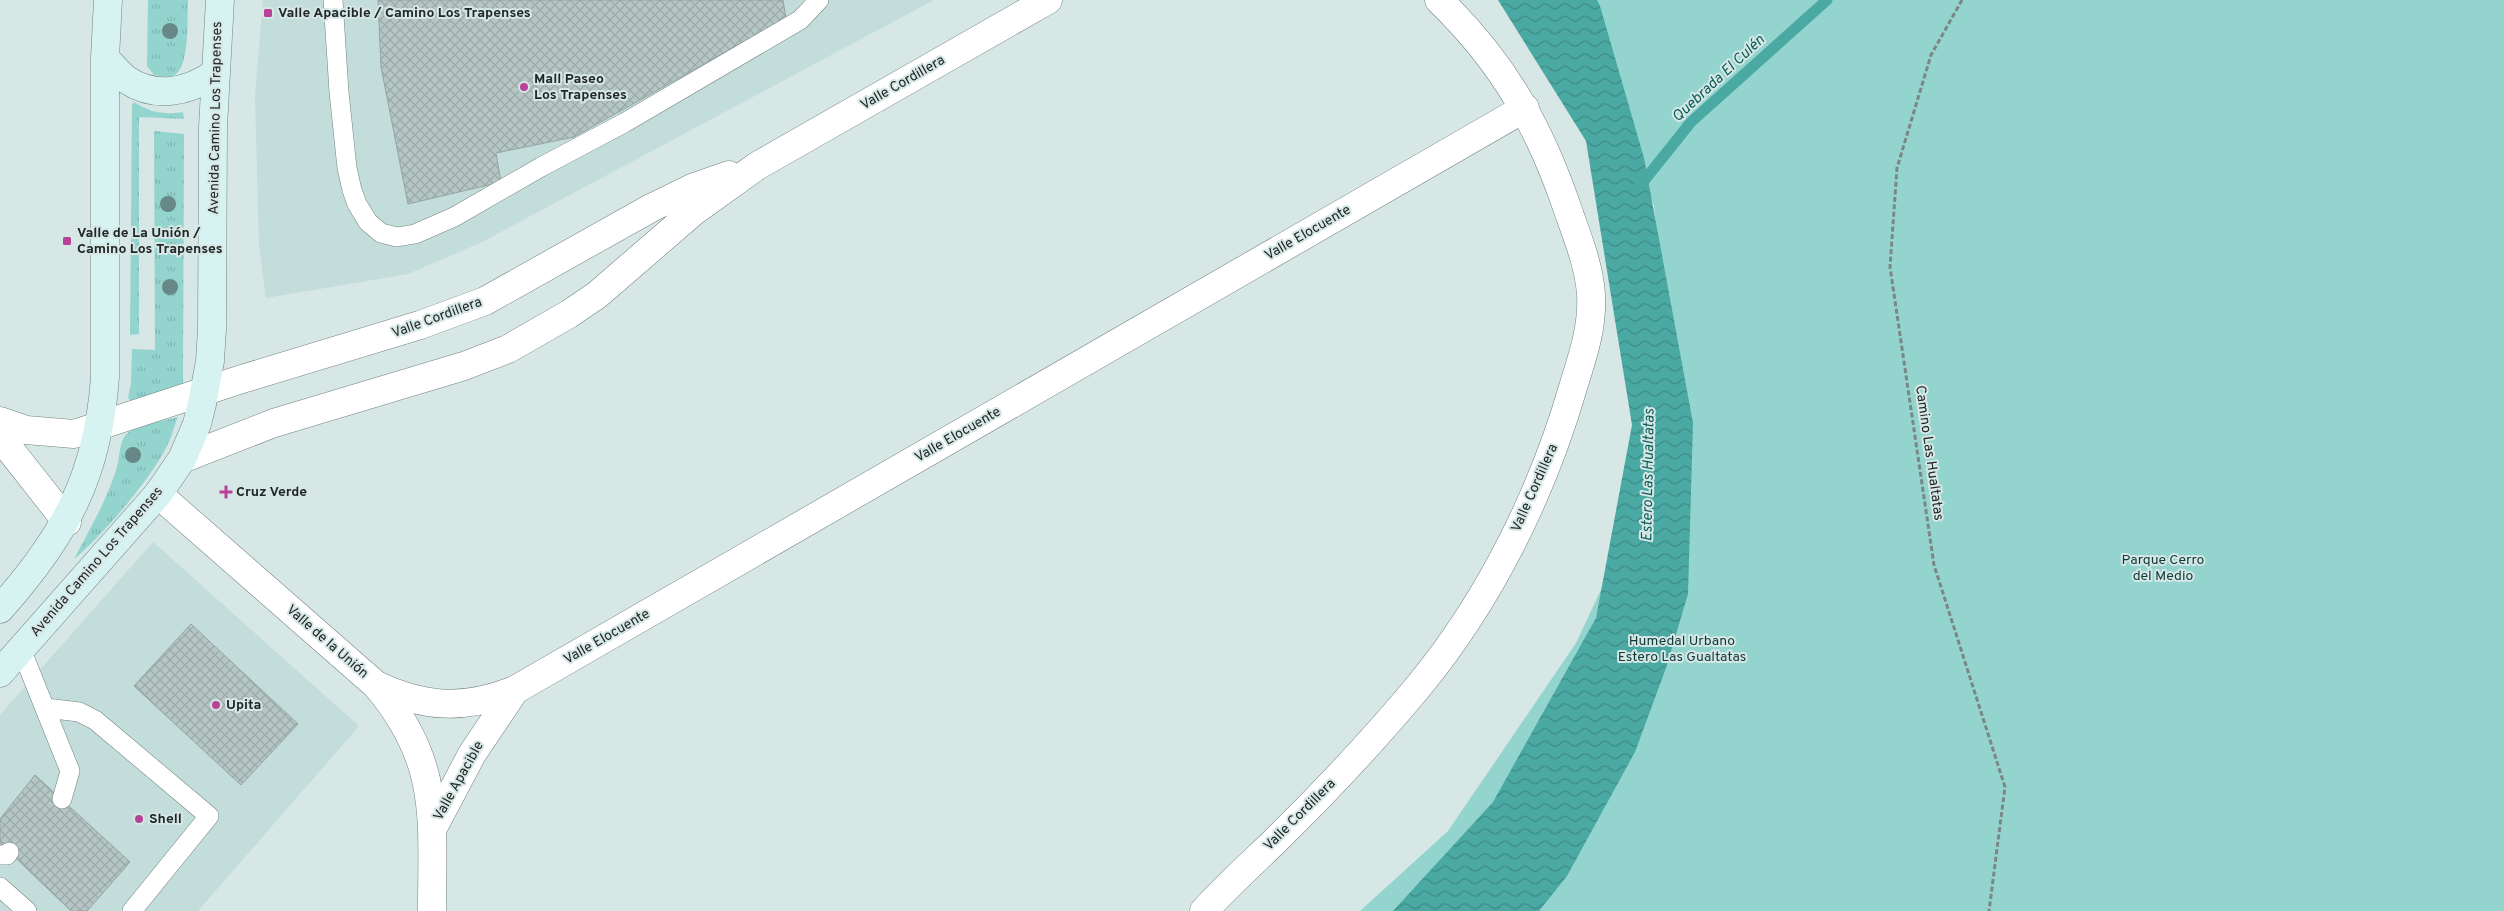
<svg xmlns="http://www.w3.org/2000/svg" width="2504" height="911" viewBox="0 0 2504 911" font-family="Overpass,sans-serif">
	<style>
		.built { fill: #c2ddda }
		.grass { fill: url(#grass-tufts) }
		.park { fill: #93d4cf }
		.water { fill: url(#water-waves) }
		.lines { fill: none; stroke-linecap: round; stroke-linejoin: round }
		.stream { stroke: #4ba9a3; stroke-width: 11 }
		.building { fill: url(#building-cross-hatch); stroke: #94a4a3 }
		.service-casing { stroke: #738382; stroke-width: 20 }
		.minor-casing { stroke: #738382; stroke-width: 29 }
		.secondary-casing { stroke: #738382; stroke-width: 29 }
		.path { stroke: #7b8785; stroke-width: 3; stroke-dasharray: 5 2.5; stroke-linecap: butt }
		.service { stroke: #fff; stroke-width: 19 }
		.minor { stroke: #fff; stroke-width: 28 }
		.secondary { stroke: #d6f2f1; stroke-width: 28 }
		.tree { fill: #678886 }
		.poi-dot { fill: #b84298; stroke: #d6e7e5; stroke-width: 2 }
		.labels { text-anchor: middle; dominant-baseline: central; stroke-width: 4; stroke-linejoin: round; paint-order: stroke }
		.poi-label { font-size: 14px; font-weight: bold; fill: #202726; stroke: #d6e7e5; text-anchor: start }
		.street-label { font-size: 14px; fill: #202726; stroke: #d6e7e5 }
		.park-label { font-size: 14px; fill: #0d3a38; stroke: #d6e7e5 }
		.water-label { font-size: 15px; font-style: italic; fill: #0b5d59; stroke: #d6e7e5 }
	</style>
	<defs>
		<pattern id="grass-tufts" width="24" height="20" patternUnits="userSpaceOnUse" patternTransform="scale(1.25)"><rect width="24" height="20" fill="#93d4cf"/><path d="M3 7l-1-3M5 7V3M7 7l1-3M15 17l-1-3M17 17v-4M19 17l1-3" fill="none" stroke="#7eb6b2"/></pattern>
		<pattern id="water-waves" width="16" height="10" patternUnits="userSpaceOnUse" patternTransform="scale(1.25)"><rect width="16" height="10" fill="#4ba9a3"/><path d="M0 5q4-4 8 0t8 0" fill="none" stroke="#3e8a85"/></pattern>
		<pattern id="building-cross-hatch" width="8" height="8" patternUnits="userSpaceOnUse" patternTransform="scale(1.25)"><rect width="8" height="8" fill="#b5c6c5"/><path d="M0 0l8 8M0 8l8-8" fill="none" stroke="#9baaa9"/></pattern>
	</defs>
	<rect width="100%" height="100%" fill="#d6e7e5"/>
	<path class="built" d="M263,0h671l-452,242 -74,32 -142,24 -7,-53 -4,-149z
		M153,542l206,184 -161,185h-198v-196z"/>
	<path class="grass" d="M148,0h40c-1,17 2,68 -14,75 -7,3 -13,1 -20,0l-7,-9z
		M134,102c17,11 30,13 49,10l1,7 -45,-2v217l-9,1 2,-230z
		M154,131l30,3 -1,250 -51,19 -4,-5 3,-15 1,-34 23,1z
		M178,417c-4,9 -6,20 -11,29 -16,33 -65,90 -93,113 16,-30 33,-59 43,-92 3,-10 2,-29 12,-35 13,-9 34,-11 49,-15z"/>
	<path class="park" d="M1554,0h950v911h-1144l88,-80 128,-188 38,-81 54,-212 -14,-144 -31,-82z"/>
	<path class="water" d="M1498,0h99l3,6 44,152 49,265 -5,171 -22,74 -31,84 -68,124 -28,35h-146l100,-109 103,-184 36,-193 -46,-284z"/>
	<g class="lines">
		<path class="stream" d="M1639,187l52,-65 136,-122"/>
	</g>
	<path class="building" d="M378,0h405l3,18 -212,119 -78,16 5,29 -93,22 -27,-137z
		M191,624l107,100 -57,61 -107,-99z
		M35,775l95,87 -43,49h-16l-71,-68v-24z"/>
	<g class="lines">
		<g class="service-casing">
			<path id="service" d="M333,0l6,92 8,76 5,22 5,14 11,18 13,11 16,4 18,-3 39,-17 87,-50 83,-44 176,-103 19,-20
				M21,649l49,122 -8,28
				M46,708l33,4 16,8 114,96 -77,95
				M0,855h7l2,-3
				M0,887l27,24"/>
		</g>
		<g class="minor-casing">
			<path id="minor" d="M0,421l26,9 48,4 168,-55 178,-54 65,-24 166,-93 41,-20 37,-13
				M0,437l67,85
				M182,459l92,-36 190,-57 44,-17 61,-35 28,-19 96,-83 64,-46 291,-166
				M158,494l218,191c65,77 56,132 56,226
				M376,685c49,23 88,25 139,5l1010,-582
				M433,828l39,-74 43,-64
				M1204,911c22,-24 46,-46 70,-69 50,-49 99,-101 144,-155 72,-87 125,-195 156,-303 9,-29 19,-58 17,-90 -2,-27 -12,-53 -21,-78 -29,-87 -65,-152 -131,-216"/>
		</g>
		<g class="secondary-casing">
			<path id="secondary" d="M105,58c7,7 14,16 22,22 29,19 61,12 87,-6
				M0,609c65,-73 98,-133 105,-232v-319l3,-58
				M0,673l158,-179 24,-35 15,-35 5,-20 8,-43 2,-32 1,-202 7,-127"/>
		</g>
		<path class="path" d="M1962,0l-31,55 -34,113 -7,99 44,298 71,222 -16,124"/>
		<use href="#service" class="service"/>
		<use href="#minor" class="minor"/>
		<use href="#secondary" class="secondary"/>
	</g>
	<g class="tree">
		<circle cx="170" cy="31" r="8"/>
		<circle cx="168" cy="204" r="8"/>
		<circle cx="170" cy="287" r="8"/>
		<circle cx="133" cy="455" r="8"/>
	</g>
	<g class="poi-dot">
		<rect x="263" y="8" width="10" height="10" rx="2.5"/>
		<circle cx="524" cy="87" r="5"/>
		<rect x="62" y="236" width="10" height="10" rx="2.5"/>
		<path d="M223.5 484.5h5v5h5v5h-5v5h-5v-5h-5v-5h5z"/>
		<circle cx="216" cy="705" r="5"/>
		<circle cx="139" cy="819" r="5"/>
	</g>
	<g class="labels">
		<g class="poi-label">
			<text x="278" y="13">Valle Apacible / Camino Los Trapenses</text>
			<text x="534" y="79">Mall Paseo<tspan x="534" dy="16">Los Trapenses</tspan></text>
			<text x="77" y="233">Valle de La Unión /<tspan x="77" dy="16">Camino Los Trapenses</tspan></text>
			<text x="236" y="492">Cruz Verde</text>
			<text x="226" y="705">Upita</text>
			<text x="149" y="819">Shell</text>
		</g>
		<g class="street-label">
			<text transform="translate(903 83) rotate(-30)">Valle Cordillera</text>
			<text transform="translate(216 118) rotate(-89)">Avenida Camino Los Trapenses</text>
			<text transform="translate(1308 233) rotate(-30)">Valle Elocuente</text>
			<text transform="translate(437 318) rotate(-20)">Valle Cordillera</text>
			<text transform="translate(958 435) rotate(-30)">Valle Elocuente</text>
			<text transform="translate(1929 453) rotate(82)">Camino Las Hualtatas</text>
			<text transform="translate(1535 488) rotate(-66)">Valle Cordillera</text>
			<text transform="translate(97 562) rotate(-49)">Avenida Camino Los Trapenses</text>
			<text transform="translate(607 637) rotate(-30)">Valle Elocuente</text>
			<text transform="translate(327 642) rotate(41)">Valle de la Unión</text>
			<text transform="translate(459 781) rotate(-61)">Valle Apacible</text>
			<text transform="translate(1300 815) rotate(-45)">Valle Cordillera</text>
		</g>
		<g class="park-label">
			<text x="2163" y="560">Parque Cerro<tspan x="2163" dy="16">del Medio</tspan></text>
			<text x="1682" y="641">Humedal Urbano<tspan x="1682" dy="16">Estero Las Gualtatas</tspan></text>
		</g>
		<g class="water-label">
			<text transform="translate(1719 79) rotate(-43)">Quebrada El Culén</text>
			<text transform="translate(1649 475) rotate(-89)">Estero Las Hualtatas</text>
		</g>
	</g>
</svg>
